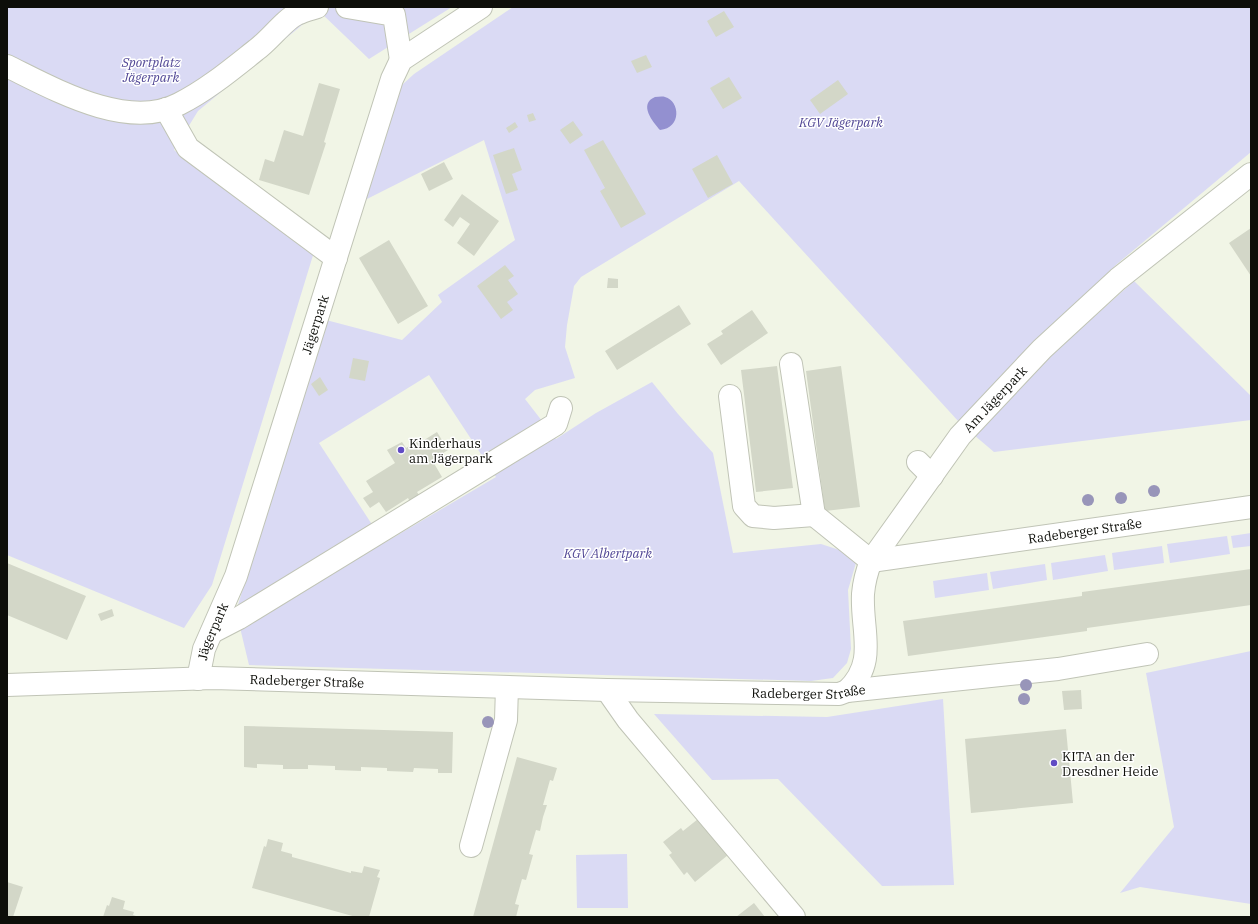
<svg xmlns="http://www.w3.org/2000/svg" width="1258" height="924" viewBox="0 0 1258 924" font-family="'IBM Plex Serif',serif">
	<style>
		.green { fill: #dadaf4; fill-rule: evenodd }
		.water { fill: #9390d0 }
		.building { fill: #d3d7c8 }
		.lines { fill: none; stroke-linecap: round; stroke-linejoin: round }
		.minor-casing { stroke: #c0c4b6; stroke-width: 24 }
		.minor { stroke: #fff; stroke-width: 22 }
		.tree { fill: #9895b9 }
		.poi-dot { fill: #604bc4; stroke: #fff; stroke-width: 1.5 }
		.labels { text-anchor: middle; dominant-baseline: central; stroke-width: 3; stroke-linejoin: round; paint-order: stroke }
		.park-label { font-size: 13px; font-style: italic; fill: #504695; stroke: #fff }
		.street-label { font-size: 13px; fill: #0d0e09; stroke: #fff }
		.poi-label { font-size: 13px; fill: #0d0e09; stroke: #fff; text-anchor: start }
	</style>
	<rect width="100%" height="100%" fill="#f1f5e6"/>
	<path class="green" d="M7,7h445l-83,52 -50,-48 -121,100 -24,39 140,102 -102,333 -28,43 -177,-73z
		M513,7h738v145l-134,112 -81,78 -77,80 -220,-241 -158,96 -7,9 -7,39 -2,22 10,31 -40,12 -10,9 31,40 40,-26 56,-31 26,32 35,39 20,100 88,-9 37,12 -10,34 3,59 -4,14 -14,15 -22,3 -562,-16 -13,-54 90,-291 76,20 40,-38 -4,-7 77,-55 -31,-100 -119,60 37,-115 12,-11zM429,375l67,102 -112,66 -65,-100z
		M1134,281l117,115v24l-257,32 -20,-17 74,-77z
		M1251,533v13l-18,2 -2,-12z
		M1227,536l3,18 -60,9 -3,-19z
		M1162,546l2,17 -50,7 -2,-17z
		M1105,555l3,16 -55,9 -2,-17z
		M1045,564l2,16 -54,9 -3,-17z
		M987,573l2,17 -54,8 -2,-17z
		M1251,651v253l-111,-17 -20,6 54,-66 -28,-154z
		M943,699l11,186 -72,1 -104,-107 -66,1 -58,-66 173,3z
		M627,854l1,54h-51l-1,-53z"/>
	<path class="water" d="M655,97c3,0 7,-1 10,0 15,4 17,31 -5,33 -7,-8 -22,-26 -5,-33z"/>
	<path class="building" d="M724,11l10,16 -18,10 -9,-16z
		M646,55l6,12 -15,6 -6,-12z
		M729,77l13,21 -19,11 -13,-21z
		M838,80l10,14 -28,20 -10,-14z
		M319,83l21,6 -16,53 2,1 -17,52 -50,-15 6,-21 9,3 10,-32 19,6z
		M533,113l3,7 -7,2 -2,-7z
		M573,121l10,14 -13,9 -10,-14z
		M515,122l3,5 -9,6 -3,-5z
		M603,140l43,74 -25,14 -21,-37 5,-3 -21,-38z
		M514,148l8,22 -10,4 6,16 -12,4 -13,-39z
		M717,155l16,29 -25,14 -16,-29z
		M444,162l9,17 -24,12 -8,-17z
		M462,194l37,27 -25,35 -17,-13 13,-19 -10,-7 -7,10 -9,-7z
		M1251,228v48l-22,-33z
		M389,240l39,66 -30,18 -39,-66z
		M505,265l9,11 -6,4 10,14 -11,8 6,8 -12,9 -24,-33z
		M608,278l10,1v9h-11z
		M679,305l12,19 -74,46 -12,-19z
		M752,310l16,23 -47,32 -14,-21 16,-10 -2,-3z
		M353,358l16,3 -4,20 -16,-3z
		M777,366l16,122 -37,4 -15,-122z
		M841,366l19,141 -35,4 -19,-140z
		M320,377l8,13 -9,6 -8,-12z
		M437,432l11,18 -16,10 10,17 -25,15 4,6 -10,6 -3,-6 -22,14 -7,-10 -9,6 -7,-10 10,-6 -7,-11 29,-18 -8,-13 15,-8 4,6 12,-7 4,6 -1,-5z
		M7,563l79,33 -19,44 -60,-25z
		M1251,569v36l-164,23v3l-179,25 -5,-35 179,-25v-4z
		M112,609l2,7 -13,5 -3,-7z
		M1081,690l1,19 -18,1 -2,-19z
		M244,726l209,6 -1,41h-14v-4l-24,-1 -1,4 -26,-1v-3l-26,-1v4l-26,-1v-4l-27,-1v4h-25v-4l-26,-1v4l-13,-1z
		M1066,729l7,74 -102,10 -6,-74z
		M517,757l40,11 -4,13 -3,-1 -7,25h4l-4,12 -3,14 -4,-1 -7,24 4,1 -7,25 -4,-1 -7,25 4,1 -3,12h-43z
		M698,819l30,36 -33,27 -8,-10 -3,3 -15,-20 3,-2 -9,-11 18,-14 2,3z
		M268,839l15,4 -2,8 11,3v3l59,16v-2l11,2 2,-7 16,4 -3,7 3,1 -11,39h-13l-104,-29 12,-42 2,1z
		M7,882l16,5 -10,30h-6z
		M112,897l13,4 -2,8 11,3 -1,3 6,2h-36l4,-12 2,1z
		M754,903l11,14h-29z"/>
	<g class="lines">
		<g class="minor-casing">
			<g id="minor">
				<path d="M347,7l47,8 7,45"/>
				<path d="M7,66c47,23 120,65 172,38 28,-14 53,-35 77,-54 13,-9 29,-31 41,-36 6,-3 14,-5 20,-7"/>
				<path d="M166,109l22,39 148,110"/>
				<path id="s1" d="M791,364l23,151 57,46 380,-54"/>
				<path d="M730,396l14,110 9,10 21,2 40,-3"/>
				<path d="M918,462l14,14"/>
				<path d="M212,632l27,-14 317,-194 5,-16"/>
				<path id="s2" d="M198,679l6,-30 32,-73 156,-497 9,-19 80,-53"/>
				<path id="s3" d="M7,685l206,-7 394,12 232,4 8,-3 211,-22 89,-15"/>
				<path d="M607,690l21,30 166,197"/>
				<path id="s4" d="M847,691c31,-29 14,-60 16,-97 1,-12 4,-23 8,-33l89,-125 82,-87 76,-70 133,-105"/>
				<path d="M471,846l35,-126 1,-33"/>
			</g>
		</g>
		<use href="#minor" class="minor"/>
	</g>
	<g class="tree">
		<circle cx="1154" cy="491" r="6"/>
		<circle cx="1121" cy="498" r="6"/>
		<circle cx="1088" cy="500" r="6"/>
		<circle cx="1026" cy="685" r="6"/>
		<circle cx="1024" cy="699" r="6"/>
		<circle cx="488" cy="722" r="6"/>
	</g>
	<g class="poi-dot">
		<circle cx="401" cy="450" r="4"/>
		<circle cx="1054" cy="763" r="4"/>
	</g>
	<g class="labels">
		<g class="park-label">
			<text x="151" y="62">Sportplatz<tspan x="151" dy="15">Jägerpark</tspan></text>
			<text x="841" y="122">KGV Jägerpark</text>
			<text x="608" y="553">KGV Albertpark</text>
		</g>
		<g class="street-label">
			<text stroke="none"><textPath href="#s2" startOffset="374">Jägerpark</textPath></text>
			<text stroke="none"><textPath href="#s4" startOffset="341">Am Jägerpark</textPath></text>
			<text stroke="none"><textPath href="#s1" startOffset="442">Radeberger Straße</textPath></text>
			<text stroke="none"><textPath href="#s2" startOffset="50">Jägerpark</textPath></text>
			<text stroke="none"><textPath href="#s3" startOffset="300">Radeberger Straße</textPath></text>
			<text stroke="none"><textPath href="#s3" startOffset="802">Radeberger Straße</textPath></text>
		</g>
		<g class="poi-label">
			<text x="409" y="443">Kinderhaus<tspan x="409" dy="15">am Jägerpark</tspan></text>
			<text x="1062" y="756">KITA an der<tspan x="1062" dy="15">Dresdner Heide</tspan></text>
		</g>
	</g>
	<rect width="1258" height="924" fill="none" stroke="#0d0e09" stroke-width="16"/>
</svg>
